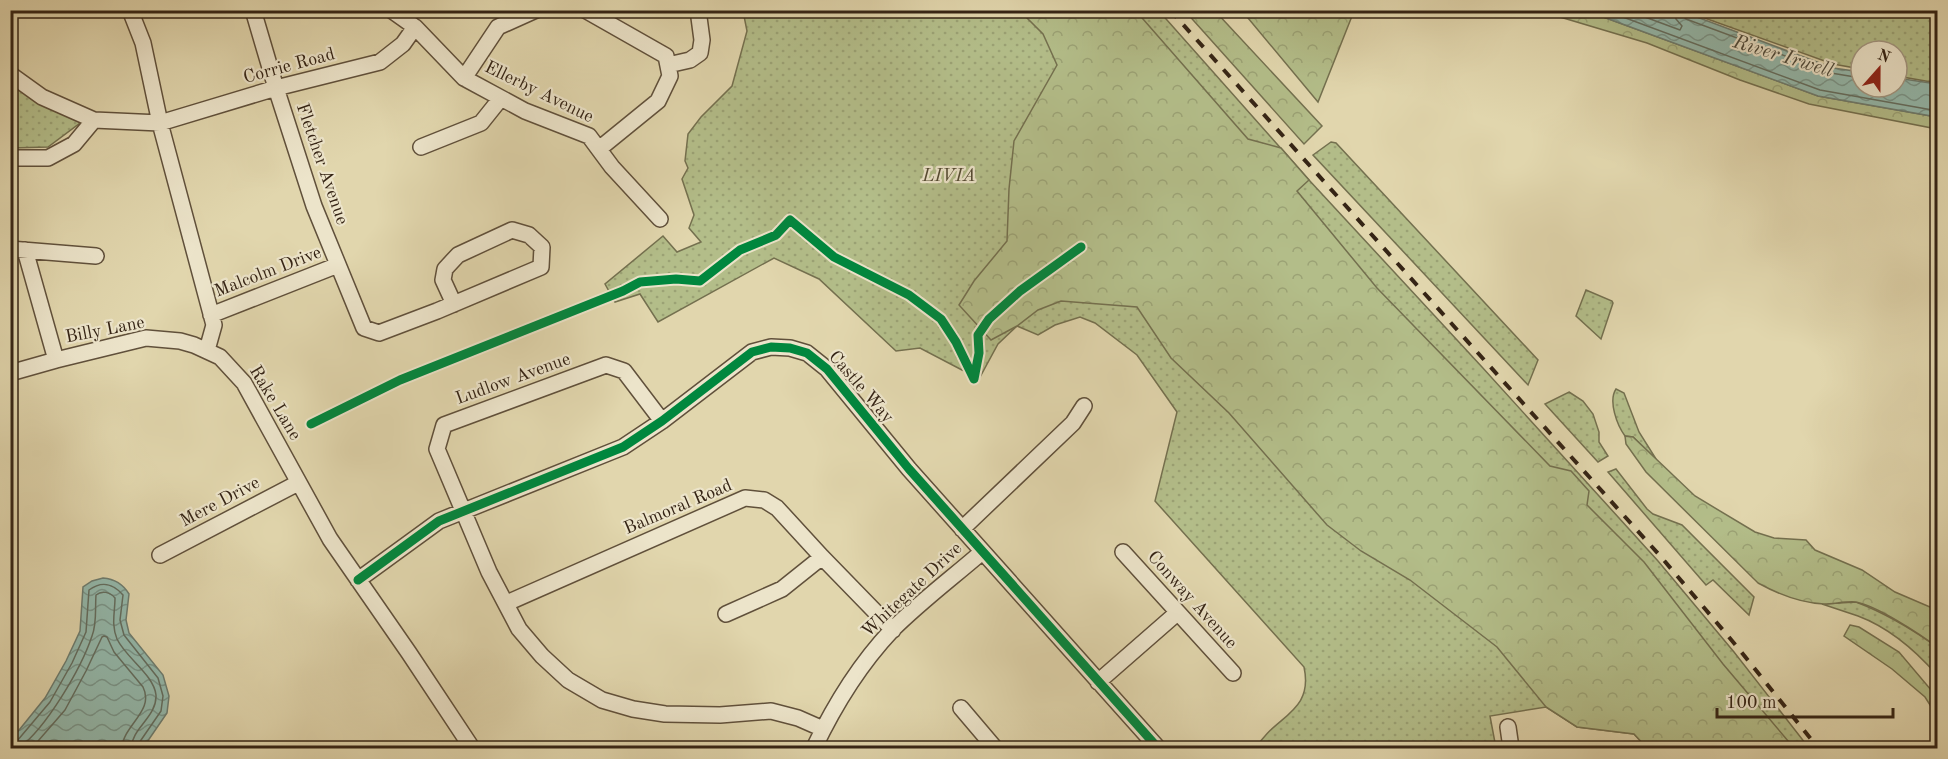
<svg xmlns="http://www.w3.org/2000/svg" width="1948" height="759" viewBox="0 0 1948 759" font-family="'Old Standard TT',serif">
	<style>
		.green { fill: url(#green-dots); stroke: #74704f; stroke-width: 1.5 }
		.forest { fill: url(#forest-crowns); stroke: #74704f; stroke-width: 1.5 }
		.water { fill: url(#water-waves); stroke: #6e7d70; stroke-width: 1.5 }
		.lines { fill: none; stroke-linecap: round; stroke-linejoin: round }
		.shore { stroke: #646e60; stroke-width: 1.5 }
		.minor-casing { stroke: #60503b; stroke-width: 18 }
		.minor { stroke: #ece4ca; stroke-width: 15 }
		.rail { stroke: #352415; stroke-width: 4; stroke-dasharray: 10 10; stroke-linecap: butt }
		.cycleway-casing { stroke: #ece4ca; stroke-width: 13 }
		.cycleway { stroke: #00873e; stroke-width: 9 }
		.labels { text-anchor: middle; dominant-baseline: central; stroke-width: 4.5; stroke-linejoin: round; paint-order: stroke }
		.street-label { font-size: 18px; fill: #352415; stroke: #ece4ca }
		.park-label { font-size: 18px; font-style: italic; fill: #544a32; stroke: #ece4ca }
		.water-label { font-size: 20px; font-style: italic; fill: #4d493b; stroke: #ece4ca }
	</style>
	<defs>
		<pattern id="green-dots" width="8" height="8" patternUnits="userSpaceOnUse" patternTransform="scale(1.5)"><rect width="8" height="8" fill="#b3bd89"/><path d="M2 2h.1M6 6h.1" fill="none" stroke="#9ba275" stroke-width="1.8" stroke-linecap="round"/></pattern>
		<pattern id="forest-crowns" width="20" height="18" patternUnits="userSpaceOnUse" patternTransform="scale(1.5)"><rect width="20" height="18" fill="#b3bd89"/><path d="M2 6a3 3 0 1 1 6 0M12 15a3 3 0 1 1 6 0" fill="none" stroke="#9ba275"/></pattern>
		<pattern id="water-waves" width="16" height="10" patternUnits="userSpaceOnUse" patternTransform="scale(1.5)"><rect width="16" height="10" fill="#94b9ac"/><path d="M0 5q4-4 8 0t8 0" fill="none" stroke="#7a968b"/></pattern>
	</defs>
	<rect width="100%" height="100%" fill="#e1d6ad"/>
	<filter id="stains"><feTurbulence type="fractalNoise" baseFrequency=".00333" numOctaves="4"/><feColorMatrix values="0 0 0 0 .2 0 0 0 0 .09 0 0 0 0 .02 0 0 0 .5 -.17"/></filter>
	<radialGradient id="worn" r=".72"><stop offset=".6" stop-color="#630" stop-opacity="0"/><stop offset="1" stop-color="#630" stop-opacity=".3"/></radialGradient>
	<path class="green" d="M743,11h416l150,169 173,187 176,194 76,91 75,96h-162l-13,-14 -57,-7 -31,-20 -56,9 6,32h-240c18,-32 58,-35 48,-81l-149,-166 22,-89 -40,-57 -42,-32 -15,-6 -25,8 -17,10 -21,-9 -19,18 -18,33 -18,-7 -42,-22 -24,3 -77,-72 -45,-21 -116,64 -18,-28 -25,8 -10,-18 58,-48 14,16 24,-10 -12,-14 5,-13 -12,-36 6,-11 -3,-7 3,-27 13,-17 31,-31 15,-55z
		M1685,11h252v72l-40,-7v-25h-36v18l-28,-5z
		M10,81l74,39 -36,27 -37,1z
		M1331,142l5,1 202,217 -10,25 -215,-230z
		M1586,290l26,11 1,2 -12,36 -25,-23z
		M1616,389l8,4 15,39 17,27 -23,-22 -8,-1c-8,-11 -17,-35 -9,-47z
		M1569,392l14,9 10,13 6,18v10l9,14 -10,6 -53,-58z
		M1616,469l31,40 6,5 29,11 72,72 -5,18 -36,-35 -7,5 -98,-113z
		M1856,602c29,11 56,27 81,45v28c-22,-25 -47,-47 -79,-59 -12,-4 -24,-8 -36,-12z"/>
	<path class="forest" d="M1020,11h116l112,128 33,9 28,32 -12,11 80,97 173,178 21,5 18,20 -2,14 57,57 79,102 71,84h-147l-13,-14 -57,-7 -31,-20 -49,-60 -87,-67 -49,-29 -34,-26 -98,-112 -58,-55 -34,-51 -76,-6 -23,9 -21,16 -26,14 -32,-35 15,-24 33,-40 2,-52 5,-48 43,-76 -14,-31z
		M1185,11h30l107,115 -18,18z
		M1241,11h113l-36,91 -70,-84z
		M1543,11h44l231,85 119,21v12l-128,-25 -69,-24 -93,-37 -97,-29z
		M1625,436l8,1 62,59 60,36 19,6 32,2 9,10 47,20 33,22 42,18v37c-17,-13 -60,-41 -81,-45 -10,-1 -22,2 -32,2 -24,-1 -46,-10 -66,-21l-112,-111 -20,-28z
		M1850,625l9,2 40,25 38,45v19l-12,-19 -33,-28 -48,-33z"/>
	<path class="water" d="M1587,11h94l152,57 28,4v15h36v-9l40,6v33l-119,-21z
		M103,578c12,1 20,6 26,16l-3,26 3,13 34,42 6,21 -2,17 -24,35h-132v-8l34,-42 21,-37 14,-30 3,-44 9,-6z"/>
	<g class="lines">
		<path class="shore" d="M1604,10l216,80 118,21
			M1626,10l54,20 2,-4 -6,-7 -2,-9
			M1682,10v5l4,4 145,54 30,5
			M10,743l7,-2 33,-39 22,-39 14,-31 3,-42c12,-9 24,-7 34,5l-3,25 4,15 34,43 5,18 -2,15 -22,32 -1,5
			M19,748c27,-20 62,-79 73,-112 5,-12 3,-28 4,-41 6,-5 14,-3 19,3 0,14 -4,26 2,41 9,19 37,36 39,56 1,22 -24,33 -25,53
			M32,748l33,-38 21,-39 16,-34 2,-1 3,1 7,15 29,35c12,24 -20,38 -21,61"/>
		<g class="minor-casing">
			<path id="minor" d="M130,10l13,33 17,80 54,202 -7,25
				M253,10l23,78 38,118 50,122 15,5 58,-22 104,-44 1,-20 -13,-12 -17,-5 -54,25 -13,14 -2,11 11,24
				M391,10l24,17 49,51 61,33 64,25 23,31 48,52
				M585,10l81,46 4,20 -12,25 -59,48
				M668,65l22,-5 10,-7 2,-13 -4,-30
				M10,74l32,23 52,23 66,3 116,-35 104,-26 23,-18 12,-17
				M464,78l34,-51 38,-17
				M421,147l60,-24 20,-25
				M10,158h38l26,-14 20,-24
				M10,249l86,7
				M25,250l31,110
				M211,315l127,-50
				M10,373l46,-13 90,-22 34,3 14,4 26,12 24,26 86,156 79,114 63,95
				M662,421l-38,-50 -18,-6 -162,60 -7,24 52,123 30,57 23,27 26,24 34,20 31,9 32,5 55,1 51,-4 27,7 25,11
				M962,529l111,-106 11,-17
				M1123,552l110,121
				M160,555l138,-72
				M358,580l81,-59 184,-74 39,-26 90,-69 19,-5 19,1 17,5 20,16 82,100 249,279
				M507,603l238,-105 19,2 13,8 45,49 71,73
				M726,614l56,-25 40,-32
				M1098,682l79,-69
				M961,708l34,40
				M1508,727l3,21
				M814,748c20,-42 45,-83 78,-118 28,-28 60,-52 90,-78"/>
		</g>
		<use href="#minor" class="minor"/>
		<path class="rail" d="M1170,10l492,548 77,91 79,99"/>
		<g class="cycleway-casing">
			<path id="cycleway" d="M311,424l89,-44 223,-89 17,-9 36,-3 24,2 40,-31 36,-15 14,-15 44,37 75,38 32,24 15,23 18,37 5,-26 -1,-18 11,-16 31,-28 61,-44
				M358,580l81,-59 184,-74 39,-26 90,-69 19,-5 19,1 17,5 20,16 82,100 249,279"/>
		</g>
		<use href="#cycleway" class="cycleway"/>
	</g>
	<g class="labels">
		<g class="street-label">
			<text transform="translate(289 66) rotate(-15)">Corrie Road</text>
			<text transform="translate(539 92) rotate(26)">Ellerby Avenue</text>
			<text transform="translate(322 164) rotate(71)">Fletcher Avenue</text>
			<text transform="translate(268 272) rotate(-21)">Malcolm Drive</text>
			<text transform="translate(105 330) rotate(-11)">Billy Lane</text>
			<text transform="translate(513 379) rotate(-20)">Ludlow Avenue</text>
			<text transform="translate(861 387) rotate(49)">Castle Way</text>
			<text transform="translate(275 403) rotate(59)">Rake Lane</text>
			<text transform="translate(220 502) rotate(-28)">Mere Drive</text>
			<text transform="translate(678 507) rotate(-23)">Balmoral Road</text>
			<text transform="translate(912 590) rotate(-43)">Whitegate Drive</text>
			<text transform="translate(1192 600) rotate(48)">Conway Avenue</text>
		</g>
		<g class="park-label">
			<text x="949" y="176">LIVIA</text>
		</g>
		<g class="water-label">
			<text transform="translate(1783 57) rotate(17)">River Irwell</text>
		</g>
	</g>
	<rect width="1948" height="759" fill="none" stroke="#e1d6ad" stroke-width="36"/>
	<rect x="12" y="12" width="1924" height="735" fill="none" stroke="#352415" stroke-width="3"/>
	<rect x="18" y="18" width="1912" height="723" fill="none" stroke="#352415" stroke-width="1.5"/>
	<g transform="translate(1879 69) rotate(21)"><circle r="28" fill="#ece4ca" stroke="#a39782" stroke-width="1.5"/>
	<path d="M0-4.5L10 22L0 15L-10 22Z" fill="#8f2418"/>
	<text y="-9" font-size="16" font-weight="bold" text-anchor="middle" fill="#352415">N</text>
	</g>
	<path d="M1717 708v9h176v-9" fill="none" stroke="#352415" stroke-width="3"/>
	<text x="1726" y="708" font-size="18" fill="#352415" stroke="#ece4ca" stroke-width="4.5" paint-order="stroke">100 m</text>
	<rect width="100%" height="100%" filter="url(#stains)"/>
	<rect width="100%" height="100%" fill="url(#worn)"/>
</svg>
